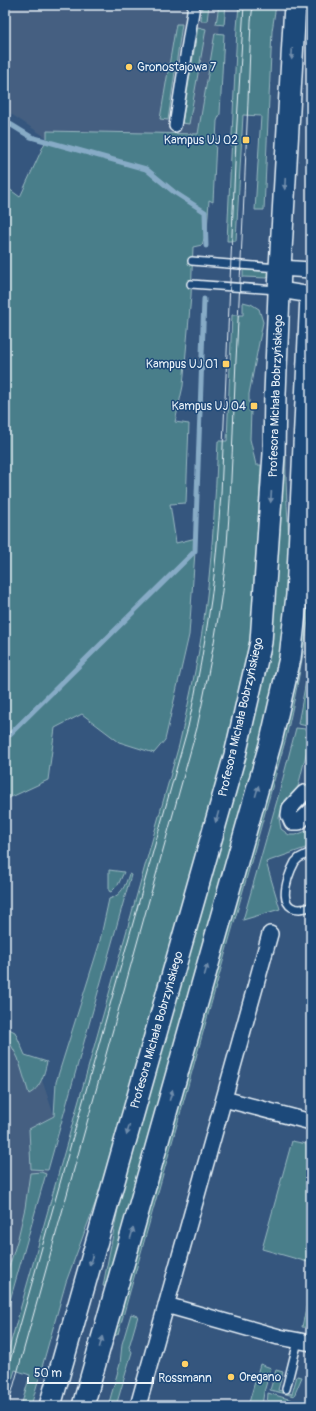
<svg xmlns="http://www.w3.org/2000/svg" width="316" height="1411" viewBox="0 0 316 1411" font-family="Pangolin,sans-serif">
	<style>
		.built { fill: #445f81 }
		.green { fill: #4a7e8a; stroke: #99b8c1 }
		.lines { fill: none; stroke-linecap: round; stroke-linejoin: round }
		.stream { stroke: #87abc6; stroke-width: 5 }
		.service-casing { stroke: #e8f1f8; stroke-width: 10 }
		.pedestrian-casing { stroke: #e8f1f8; stroke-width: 14 }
		.minor-casing { stroke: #e8f1f8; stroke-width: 18 }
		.secondary-casing { stroke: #e8f1f8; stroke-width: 24 }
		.service { stroke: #1f4a7a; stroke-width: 7 }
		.pedestrian { stroke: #1f4a7a; stroke-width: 11 }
		.minor { stroke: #1f4a7a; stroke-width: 15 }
		.secondary { stroke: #1f4a7a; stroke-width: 21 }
		.tram { stroke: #e8f1f8; stroke-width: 1 }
		.oneway { fill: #6f8dac }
		.poi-dot { fill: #ffd166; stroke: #1f4a7a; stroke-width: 1.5 }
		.labels { text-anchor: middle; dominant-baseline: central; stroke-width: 3; stroke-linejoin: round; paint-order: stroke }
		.poi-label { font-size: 12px; fill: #e8f1f8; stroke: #1f4a7a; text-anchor: end }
		.street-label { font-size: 12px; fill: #e8f1f8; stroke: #1f4a7a }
	</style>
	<rect width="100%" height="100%" fill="#35567e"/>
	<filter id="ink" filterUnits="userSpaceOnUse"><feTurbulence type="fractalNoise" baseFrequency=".025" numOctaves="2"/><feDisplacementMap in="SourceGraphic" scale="8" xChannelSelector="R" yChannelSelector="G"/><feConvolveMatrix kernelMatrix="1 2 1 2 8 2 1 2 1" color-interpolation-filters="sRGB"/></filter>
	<g filter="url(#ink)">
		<path class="built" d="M5,5h216l-12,195 -162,-62 -42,-28z
			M5,1027l10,5 10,23 22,7 -5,18 17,50 -54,188z"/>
		<path class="green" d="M202,5h7l-2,16h-6z
			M219,5h7l-2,20 -8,-1z
			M239,5h37l-4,26 -8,179h-9l6,-94 -18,-1 -7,126h-9l10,-213z
			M176,24h6l-14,96 -8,-1z
			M198,27l8,2 -17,95 -7,-1z
			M215,33l9,1 -4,80 -3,7 -4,81 -4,-2 -2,30 -5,15 -9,2 -2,49 -8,90 -8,36 14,2 -3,79 -16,1 6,39 20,-5 -7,97 -24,105 -11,13 -35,-11 -37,-28 -27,14 -7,52 -43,20v-614l15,11 27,-59v-7l151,3z
			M243,270l24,1 2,4 -2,3 -24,-1z
			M243,302l8,2 8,5 4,13 -14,72v17h2l-1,28 6,26h5l-7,142 -7,55 -18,77 -124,438 -39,105 -35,124h-10l9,-31 -15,-5 -10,33v-40l174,-618c9,-40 18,-79 24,-119 9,-61 12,-123 15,-185h9l5,-126h11z
			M282,455h4c-1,34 3,67 3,101 -1,54 -10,107 -21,160l-161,571 -4,-1 19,-98 124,-439z
			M310,552c4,14 1,37 0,52 -5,45 -14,89 -24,134l-168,596 -5,3 169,-596 16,-75 10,-72z
			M311,654v46l-4,26 -9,-2z
			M296,728l10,1 -1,8 5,1 -13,53 -12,11 -4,9 -2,7 2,11 8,6h7l15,-6v17l-45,16 14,47 -37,11 35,-123z
			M109,870l15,2 -6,13 -7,7 -2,-1z
			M129,874l2,1 -83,295 -17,-1 -2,-40 25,-13 2,-34 43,-137 10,-46c13,-4 16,-13 20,-25z
			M5,1027l10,5 10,23 22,7c-3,12 -6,26 -18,32l-11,-36 -8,-15 -5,-4z
			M292,1141l19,4v118l-49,-14z
			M41,1172l5,2 -1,3 -40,141v-38l13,-42 7,-30 5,-35z
			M311,1284v44l-9,-1z
			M131,1314l7,2 -9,31 3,5 -16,54h-8l12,-42 2,-20z
			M260,1364l11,4 -7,24 -2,14h-14z
			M276,1370l7,2 -5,18 14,4 5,-18 5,1 -8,19 -24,-6z
			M268,1393l24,7 -3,6h-22z"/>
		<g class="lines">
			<path class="stream" d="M5,121l26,16 115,32 28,23 31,20 1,34
				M5,739l190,-188 9,-252"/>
			<g class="service-casing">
				<path id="service" d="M192,261l86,7
					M191,284l86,6
					M311,852l-12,6 -4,4c-10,18 -21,56 16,45
					M286,1389l12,-48"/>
			</g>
			<g class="pedestrian-casing">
				<path id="pedestrian" d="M175,126l19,-121"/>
			</g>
			<g class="minor-casing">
				<path id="minor" d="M280,268l31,2
					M280,290l31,5
					M304,793l-14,15 -1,7 3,7h7l12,-11
					M224,1099l87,23
					M166,1305l113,32 32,6
					M138,1406l132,-472"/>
			</g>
			<g class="secondary-casing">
				<path id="secondary" d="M50,1406l185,-651 26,-113 13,-188 1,-60 5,-126 15,-263
					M83,1406l188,-665 19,-83 7,-63 14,-299"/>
			</g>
			<use href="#service" class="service"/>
			<use href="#pedestrian" class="pedestrian"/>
			<use href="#minor" class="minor"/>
			<use href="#secondary" class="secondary"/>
			<path class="tram" d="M5,1379l183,-652c9,-42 17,-84 23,-127 5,-35 7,-71 10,-106l15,-354 8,-135
				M8,1406l189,-678c13,-61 25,-122 30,-183 5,-62 6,-124 9,-185 6,-113 11,-226 15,-339l2,-16"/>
		</g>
		<defs><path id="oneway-solid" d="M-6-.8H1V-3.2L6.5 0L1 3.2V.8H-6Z"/></defs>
		<g class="oneway">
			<use href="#oneway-solid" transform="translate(292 54) rotate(93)"/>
			<use href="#oneway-solid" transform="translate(285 184) rotate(93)"/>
			<use href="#oneway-solid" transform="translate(271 497) rotate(94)"/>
			<use href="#oneway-solid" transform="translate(257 791) rotate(-74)"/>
			<use href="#oneway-solid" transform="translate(217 817) rotate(106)"/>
			<use href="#oneway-solid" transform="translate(206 970) rotate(-74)"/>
			<use href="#oneway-solid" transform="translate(171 1095) rotate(-74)"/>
			<use href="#oneway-solid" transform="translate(128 1130) rotate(106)"/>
			<use href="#oneway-solid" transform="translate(132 1233) rotate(-74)"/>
			<use href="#oneway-solid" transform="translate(91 1260) rotate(106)"/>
			<use href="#oneway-solid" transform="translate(101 1342) rotate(-74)"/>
		</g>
	</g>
	<g class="poi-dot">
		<circle cx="129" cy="67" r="4"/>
		<rect x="242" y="136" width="8" height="8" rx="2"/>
		<rect x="222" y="360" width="8" height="8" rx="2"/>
		<rect x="250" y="402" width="8" height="8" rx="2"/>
		<circle cx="185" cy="1364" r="4"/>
		<circle cx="231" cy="1377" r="4"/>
	</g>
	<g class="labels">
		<g class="poi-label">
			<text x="137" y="67" text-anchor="start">Gronostajowa 7</text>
			<text x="238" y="140">Kampus UJ 02</text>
			<text x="218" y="364">Kampus UJ 01</text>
			<text x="246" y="406">Kampus UJ 04</text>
			<text x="239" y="1377" text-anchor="start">Oregano</text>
			<text x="185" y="1378" text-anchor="middle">Rossmann</text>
		</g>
		<g class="street-label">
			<text transform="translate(276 396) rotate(-88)">Profesora Michała Bobrzyńskiego</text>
			<text transform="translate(241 717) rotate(-77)">Profesora Michała Bobrzyńskiego</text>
			<text transform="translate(157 1030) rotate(-74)">Profesora Michała Bobrzyńskiego</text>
		</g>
	</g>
	<rect width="316" height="1411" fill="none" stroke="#1f4a7a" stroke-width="20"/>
	<rect x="10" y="10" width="296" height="1391" fill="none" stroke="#e8f1f8" stroke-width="1.5" filter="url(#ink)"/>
	<path d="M28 1377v6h125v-6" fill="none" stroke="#e8f1f8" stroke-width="2"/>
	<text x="34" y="1377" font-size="12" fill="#e8f1f8" stroke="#1f4a7a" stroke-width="3" paint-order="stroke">50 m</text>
</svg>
